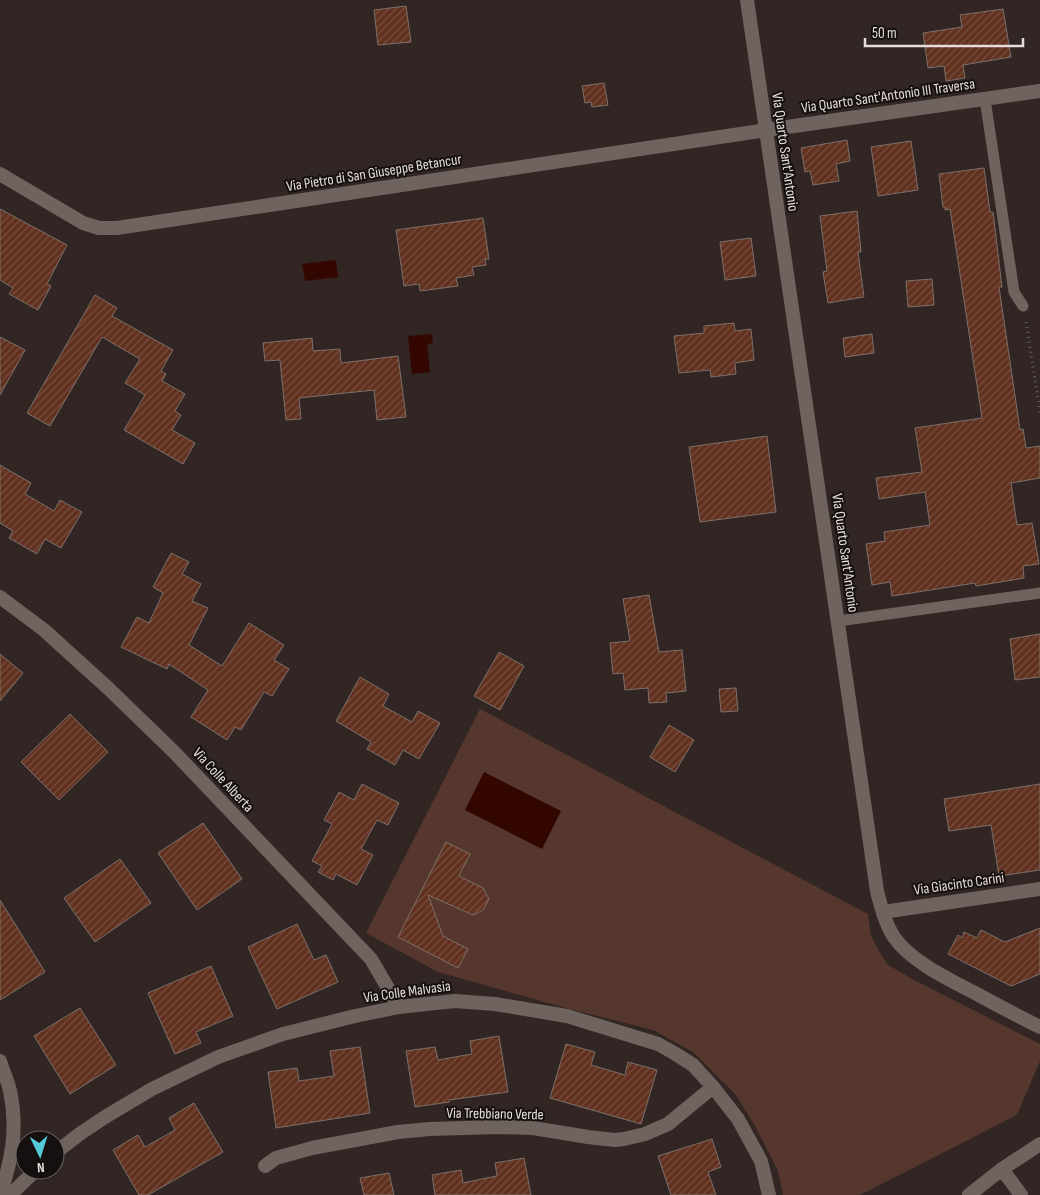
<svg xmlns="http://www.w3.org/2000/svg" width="1040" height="1195" viewBox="0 0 1040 1195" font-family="'Sofia Sans Condensed',sans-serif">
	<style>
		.green { fill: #55372d }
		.water { fill: #330600 }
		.building { fill: url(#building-hatch); stroke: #7c706b }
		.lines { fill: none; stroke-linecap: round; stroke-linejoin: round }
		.path { stroke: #675d5b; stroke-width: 3; stroke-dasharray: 1 4; stroke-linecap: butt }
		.service { stroke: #6f635f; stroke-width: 11 }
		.minor { stroke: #6f635f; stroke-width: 14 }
		.labels { text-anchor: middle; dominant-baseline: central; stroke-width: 4; stroke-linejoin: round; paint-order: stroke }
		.street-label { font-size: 15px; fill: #e4dddb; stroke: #15100f }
	</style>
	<defs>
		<pattern id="building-hatch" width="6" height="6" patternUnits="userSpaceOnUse" patternTransform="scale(1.25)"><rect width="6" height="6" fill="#61311f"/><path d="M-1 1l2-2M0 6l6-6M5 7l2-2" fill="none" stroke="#784e3f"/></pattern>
	</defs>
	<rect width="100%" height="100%" fill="#312623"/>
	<path class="green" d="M480,709l388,205 3,22 8,15 9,14 30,17 122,62v17l-23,54 -157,80h-77l-5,-24 -23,-45 -19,-31 -43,-43 -40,-22 -91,-23 -124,-35 -72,-39z"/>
	<path class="water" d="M336,260l2,17 -33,4 -3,-17z
		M432,334l1,9 -6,1 3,28 -18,2 -4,-38z
		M484,772l77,39 -19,38 -77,-39z"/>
	<path class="building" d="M406,6l5,36 -33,3 -4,-35z
		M1003,9l8,48 -48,8 2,13 -19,3 -2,-15 -16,2 -5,-35 39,-6 -2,-12z
		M604,83l4,22 -16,2 -1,-5 -6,1 -3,-17z
		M847,140l3,21 -14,3 3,17 -26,4 -3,-14 -5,1 -4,-24z
		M911,141l7,49 -40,6 -7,-49z
		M984,168l6,44h3l9,75h-3l21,143 3,-1 3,19 14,-2v32l-29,5 6,42 15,-2 7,41 -16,2 1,12 -48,8 -1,-3 -83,13 -2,-14 -18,3 -6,-41 19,-3 -1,-9 46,-7 -5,-33 -46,7 -3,-21 46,-6 -7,-44 67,-10 -32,-209 -5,1v-3h-2l-4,-33z
		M0,209l67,36 -20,39 4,2 -13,24 -29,-16 4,-6 -13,-8z
		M857,211l4,41h-3l6,45 -36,6 -5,-31 4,-1 -7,-55z
		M483,218l6,41h-4l1,6 -14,2 2,8 -18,3 2,8 -38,5 -1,-7 -15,2 -8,-56z
		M751,238l5,38 -31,4 -5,-38z
		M932,279l2,26 -26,2 -2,-26z
		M95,295l22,13 -5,8 61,34 -12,21 5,3 -4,7 23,13 -10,17 6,4 -9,15 23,13 -12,21 -59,-34 21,-35 -20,-12 15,-24 -38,-22 -52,89 -23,-13z
		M734,323l1,8 16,-2 3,31 -19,3 1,11 -25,3 -1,-7 -31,3 -5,-37 30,-3v-7z
		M872,334l2,19 -29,4 -2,-19z
		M0,337l25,13 -25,45z
		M312,338l1,13 27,-2 1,14 57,-7 8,61 -29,3 -3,-30 -75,8 2,21 -15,1 -6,-60 -15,1 -2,-18z
		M767,436l9,76 -76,10 -11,-75z
		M0,465l31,18 -6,11 29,17 6,-11 22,12 -21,36 -16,-9 -8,15 -28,-16 4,-7 -13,-8z
		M171,553l18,9 -7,12 19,10 -9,17 16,7 -19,37 33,21 27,-43 35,22 -10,15 15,9 -17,27 -8,-4 -23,38 -6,-3 -8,13 -36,-23 17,-27 -39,-26 -2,5 -46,-22 16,-30 12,6 14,-30 -10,-6z
		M649,595l10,57 23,-2 4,41 -20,2 1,9 -18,1 -1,-15 -23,2 -2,-17 -10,1 -3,-31 20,-2 -7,-42z
		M1040,634v43l-25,3 -5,-41z
		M499,652l25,14 -24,44 -26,-14z
		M0,654l23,19 -23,28z
		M360,677l29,17 -6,12 29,16 6,-11 22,12 -21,36 -16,-9 -8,15 -28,-16 4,-7 -35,-21z
		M736,688l2,23 -17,1 -2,-23z
		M70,714l38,38 -49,48 -38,-38z
		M669,725l25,15 -19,32 -25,-15z
		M362,784l37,19 -11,22 -11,-5 -16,29 12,6 -16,30 -21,-11 -3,6 -15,-8 4,-6 -10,-5 20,-37 -8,-4 15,-28 15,8z
		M1040,784v86l-41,6 -8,-51 -42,6 -5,-32z
		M203,823l39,56 -45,31 -39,-57z
		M446,842l24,12 -11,22 24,12 6,11 -6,11 -10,5 -45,-20 15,41 25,13 -10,19 -60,-31z
		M120,859l31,44 -56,39 -31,-44z
		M0,900l45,72 -45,28z
		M297,924l17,36 12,-5 12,27 -61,27 -29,-62z
		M1040,928v46l-29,12 -63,-32 10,-19 4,3 2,-6 13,6 4,-8 24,12z
		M211,966l22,50 -37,16 5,11 -26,11 -27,-61z
		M80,1008l36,57 -46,29 -36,-58z
		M499,1036l9,56 -59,8v2l-34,5 -9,-56 29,-4 3,13 34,-6 -2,-13z
		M566,1044l29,8 -4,13 34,10 3,-13 29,8 -16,54 -91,-26z
		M360,1047l10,66 -94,15 -8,-56 29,-4 2,13 35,-5 -4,-25z
		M194,1103l29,49 -75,43h-9l-26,-45 25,-15 7,12 30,-17 -6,-12z
		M712,1139l9,28 -13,5 8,23h-45l-13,-39z
		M524,1158l7,37h-96l-3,-20 29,-5 2,13 19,-4 15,-3 -2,-13z
		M389,1173l5,22h-30l-4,-17z"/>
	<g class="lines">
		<path class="path" d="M1026,322l14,90"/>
		<path class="service" d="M985,99l29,193 9,14
			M838,621l202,-28"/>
		<path class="minor" d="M747,0l130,891c4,16 8,32 17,46 16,24 56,43 81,56 22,12 43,23 65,34
			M0,174l83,49 16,5h18l649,-98 274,-39
			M0,597l44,33 22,20 42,38 67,65 196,206 28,48
			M883,912l157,-23
			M0,1061c3,10 8,20 10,30 8,37 2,69 -10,104
			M55,1153l26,-20 24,-16 47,-28 66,-32 65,-23 72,-18 44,-9 56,-6 40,3 72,12 91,28 16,9 19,12 20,22 25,32 23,42 8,34
			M265,1166l11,-8 36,-10 86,-16 32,-3 68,-2 35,1 55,9 27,3 9,-1 21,-5 23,-10 45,-37
			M1002,1169l19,26
			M10,1195l26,-25
			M969,1195l33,-26 38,-25"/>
	</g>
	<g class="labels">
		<g class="street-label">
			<text transform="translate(888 96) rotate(-8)">Via Quarto Sant'Antonio III Traversa</text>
			<text transform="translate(785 152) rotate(82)">Via Quarto Sant'Antonio</text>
			<text transform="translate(374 173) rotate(-9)">Via Pietro di San Giuseppe Betancur</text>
			<text transform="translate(845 553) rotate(82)">Via Quarto Sant'Antonio</text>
			<text transform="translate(223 780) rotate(47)">Via Colle Alberta</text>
			<text transform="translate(959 884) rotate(-8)">Via Giacinto Carini</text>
			<text transform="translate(407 992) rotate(-8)">Via Colle Malvasia</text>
			<text transform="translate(495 1114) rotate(1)">Via Trebbiano Verde</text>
		</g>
	</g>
	<g transform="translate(40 1155) rotate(176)"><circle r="24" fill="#15100f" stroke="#686261"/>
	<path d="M0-4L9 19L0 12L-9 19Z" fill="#53cbdb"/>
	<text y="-8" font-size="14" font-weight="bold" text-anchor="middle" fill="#e4dddb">N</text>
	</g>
	<path d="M865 38v8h158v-8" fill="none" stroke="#e4dddb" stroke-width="2.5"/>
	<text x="872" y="38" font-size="15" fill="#e4dddb" stroke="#15100f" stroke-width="4" paint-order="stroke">50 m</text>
</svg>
